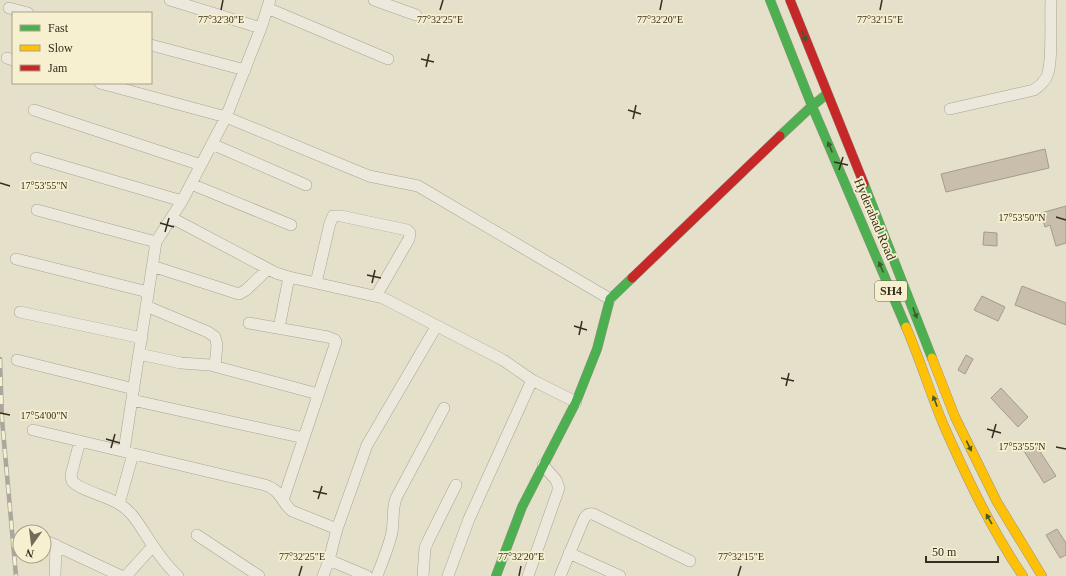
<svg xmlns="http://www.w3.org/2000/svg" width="1066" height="576" viewBox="0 0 1066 576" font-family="'Times New Roman',serif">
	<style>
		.building { fill: #c8beab; stroke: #a49b8a }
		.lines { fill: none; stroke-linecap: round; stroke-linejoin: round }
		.street-casing { stroke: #a9a494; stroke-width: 12 }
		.fast-casing { stroke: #999384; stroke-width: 10 }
		.slow-casing { stroke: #999384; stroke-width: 10 }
		.jam-casing { stroke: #999384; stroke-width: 10 }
		.street { stroke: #ece8dc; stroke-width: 11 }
		.fast { stroke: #4caf50; stroke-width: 9 }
		.slow { stroke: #ffc107; stroke-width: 9 }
		.jam { stroke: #c62828; stroke-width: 9 }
		.rail-casing { stroke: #aaa79d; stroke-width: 4.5 }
		.rail { stroke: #f6efd0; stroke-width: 3; stroke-dasharray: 9; stroke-linecap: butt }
		.oneway { fill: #3e5a2e }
		.ticks { fill: none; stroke: #372d1c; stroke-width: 1.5 }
		.labels { text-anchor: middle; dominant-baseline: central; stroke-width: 3.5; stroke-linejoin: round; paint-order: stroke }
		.shield { fill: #f6efd0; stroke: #706752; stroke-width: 1 }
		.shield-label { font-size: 12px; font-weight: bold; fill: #372d1c }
		.street-label { font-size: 13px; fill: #372d1c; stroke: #f6efd0 }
		.ticks-label { font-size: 10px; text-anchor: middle; fill: #372d1c; stroke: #f6efd0; stroke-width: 3.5; stroke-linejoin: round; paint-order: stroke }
	</style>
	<rect width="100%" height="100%" fill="#e4e0ca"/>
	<path class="building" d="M1045,149l4,19 -103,24 -5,-18z
		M1066,206v37l-10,3 -6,-21 -5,2 -4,-14z
		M984,232l13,1v13l-14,-1z
		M1022,286l44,17v22l-51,-20z
		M982,296l23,11 -7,14 -24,-11z
		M966,355l7,4 -8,15 -7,-4z
		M1001,388l27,29 -10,10 -27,-29z
		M1035,444l21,32 -12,7 -20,-32z
		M1057,529l9,14v12l-6,3 -14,-23z"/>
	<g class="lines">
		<g class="street-casing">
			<path id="street" d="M170,0l91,28
				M270,0l-9,28 -35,89 143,59 49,10 192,113
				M374,0l42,15
				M9,8l19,5
				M267,8l121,51
				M151,45l94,25
				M7,58l6,2
				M100,83l126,34 -44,84 -26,41 -32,209
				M950,109l84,-19c5,-4 10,-7 13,-14 6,-13 3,-59 4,-76
				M34,110l167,55
				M212,144l94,41
				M36,158l146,43
				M191,184l100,41
				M37,210l119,32
				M172,218l104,55 13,4 94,21 120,62 29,20 44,22
				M16,259l132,33
				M152,266l87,28 7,-4 22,-21
				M316,283l14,-60 3,-7h8l66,14 3,3 -1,6 -33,57
				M146,306l62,26 7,5 2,8 -2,21
				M20,312l122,26
				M249,323l79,14 7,3 1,2 -53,158
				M279,328l10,-51
				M139,354l42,9 29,2 108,29
				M17,360l117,29
				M132,400l172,38
				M33,430l232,55c16,5 16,17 27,26l45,18
				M80,441l-9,34 1,6c9,10 35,15 47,23 11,6 18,17 25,28 9,14 21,33 34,44
				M119,504l14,-50
				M197,535l62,41
				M44,540l77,36
				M569,553l51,23
				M329,560l38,16
				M55,576l1,-31
				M126,576l27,-30
				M323,576l6,-16 8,-31 30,-84 69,-118
				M377,576c5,-14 12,-29 15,-44 2,-12 0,-23 4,-34l48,-90
				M423,576l2,-28 3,-7 28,-56
				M448,576l21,-57 63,-139
				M528,576l31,-88 -3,-8 -13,-15
				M560,576l23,-55c2,-5 5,-8 10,-7l97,47"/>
		</g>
		<g class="fast-casing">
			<path id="fast" d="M770,0l42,106 94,221
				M780,136l32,-30 15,-12
				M864,184l68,174
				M496,576l26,-69 54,-105 21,-53 13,-50 22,-21"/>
		</g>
		<g class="slow-casing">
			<path id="slow" d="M906,327c14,32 24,66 38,99 23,52 47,103 79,150
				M932,358l23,59 42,85 45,74"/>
		</g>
		<g class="jam-casing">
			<path id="jam" d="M790,0l74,184
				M632,278l148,-142"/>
		</g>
		<use href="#street" class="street"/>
		<use href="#fast" class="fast"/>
		<use href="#slow" class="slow"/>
		<use href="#jam" class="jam"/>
		<g class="rail-casing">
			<path id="rail" d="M0,359l2,60 14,157"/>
		</g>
		<use href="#rail" class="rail"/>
	</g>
	<defs><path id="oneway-solid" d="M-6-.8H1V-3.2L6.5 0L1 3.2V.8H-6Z"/></defs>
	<g class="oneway">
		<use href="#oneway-solid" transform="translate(804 36) rotate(68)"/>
		<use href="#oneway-solid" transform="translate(830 147) rotate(-113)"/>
		<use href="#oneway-solid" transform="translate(881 267) rotate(-113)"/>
		<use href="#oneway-solid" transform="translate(915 313) rotate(69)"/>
		<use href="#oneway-solid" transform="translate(935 401) rotate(-111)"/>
		<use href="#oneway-solid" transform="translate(969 446) rotate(64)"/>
		<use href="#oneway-solid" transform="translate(989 519) rotate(-120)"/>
	</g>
	<path class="ticks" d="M221,10l2,-10M440,10l3,-10M660,10l2,-10M880,10l2,-10M421,59l13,3M426,67l3,-13M628,110l13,4M633,119l3,-14M834,162l14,3M839,170l4,-13M0,183l10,3M1056,217l10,3M160,223l14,4M165,232l4,-14M367,275l14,3M372,283l3,-13M574,326l13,4M579,335l3,-14M781,378l13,3M786,386l3,-13M0,413l10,2M987,429l14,4M992,438l4,-14M106,439l14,4M1056,447l10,2M111,448l4,-14M313,491l14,3M318,499l4,-13M299,576l3,-10M519,576l2,-10M738,576l3,-10"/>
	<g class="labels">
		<rect class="shield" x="875" y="281" width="32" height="20" rx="3"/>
		<g class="shield-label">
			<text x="891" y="291">SH4</text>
		</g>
		<g class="street-label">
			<text transform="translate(875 219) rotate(67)">Hyderabad Road</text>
		</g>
	</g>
	<g class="ticks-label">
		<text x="221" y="23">77°32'30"E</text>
		<text x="440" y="23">77°32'25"E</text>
		<text x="660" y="23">77°32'20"E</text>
		<text x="880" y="23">77°32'15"E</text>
		<text x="44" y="189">17°53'55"N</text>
		<text x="1022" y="221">17°53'50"N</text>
		<text x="44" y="419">17°54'00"N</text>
		<text x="1022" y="450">17°53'55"N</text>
		<text x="302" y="560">77°32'25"E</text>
		<text x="521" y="560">77°32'20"E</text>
		<text x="741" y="560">77°32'15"E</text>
	</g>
	<rect x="12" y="12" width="140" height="72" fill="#f6efd0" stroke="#aaa188"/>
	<rect x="20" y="25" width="20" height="6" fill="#4caf50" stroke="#aaa188"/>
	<text x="48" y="32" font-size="12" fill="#372d1c">Fast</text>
	<rect x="20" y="45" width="20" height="6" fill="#ffc107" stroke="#aaa188"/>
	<text x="48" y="52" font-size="12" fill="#372d1c">Slow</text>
	<rect x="20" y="65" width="20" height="6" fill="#c62828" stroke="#aaa188"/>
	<text x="48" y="72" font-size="12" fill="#372d1c">Jam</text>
	<g transform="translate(32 544) rotate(194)"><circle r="19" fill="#f6efd0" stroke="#aaa188"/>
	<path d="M0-3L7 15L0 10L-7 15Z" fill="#746c59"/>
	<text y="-6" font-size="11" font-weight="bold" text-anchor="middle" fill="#372d1c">N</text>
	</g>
	<path d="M926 556v6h72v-6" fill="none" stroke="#372d1c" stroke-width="2"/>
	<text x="932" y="556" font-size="12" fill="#372d1c" stroke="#f6efd0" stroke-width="3" paint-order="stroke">50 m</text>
</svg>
